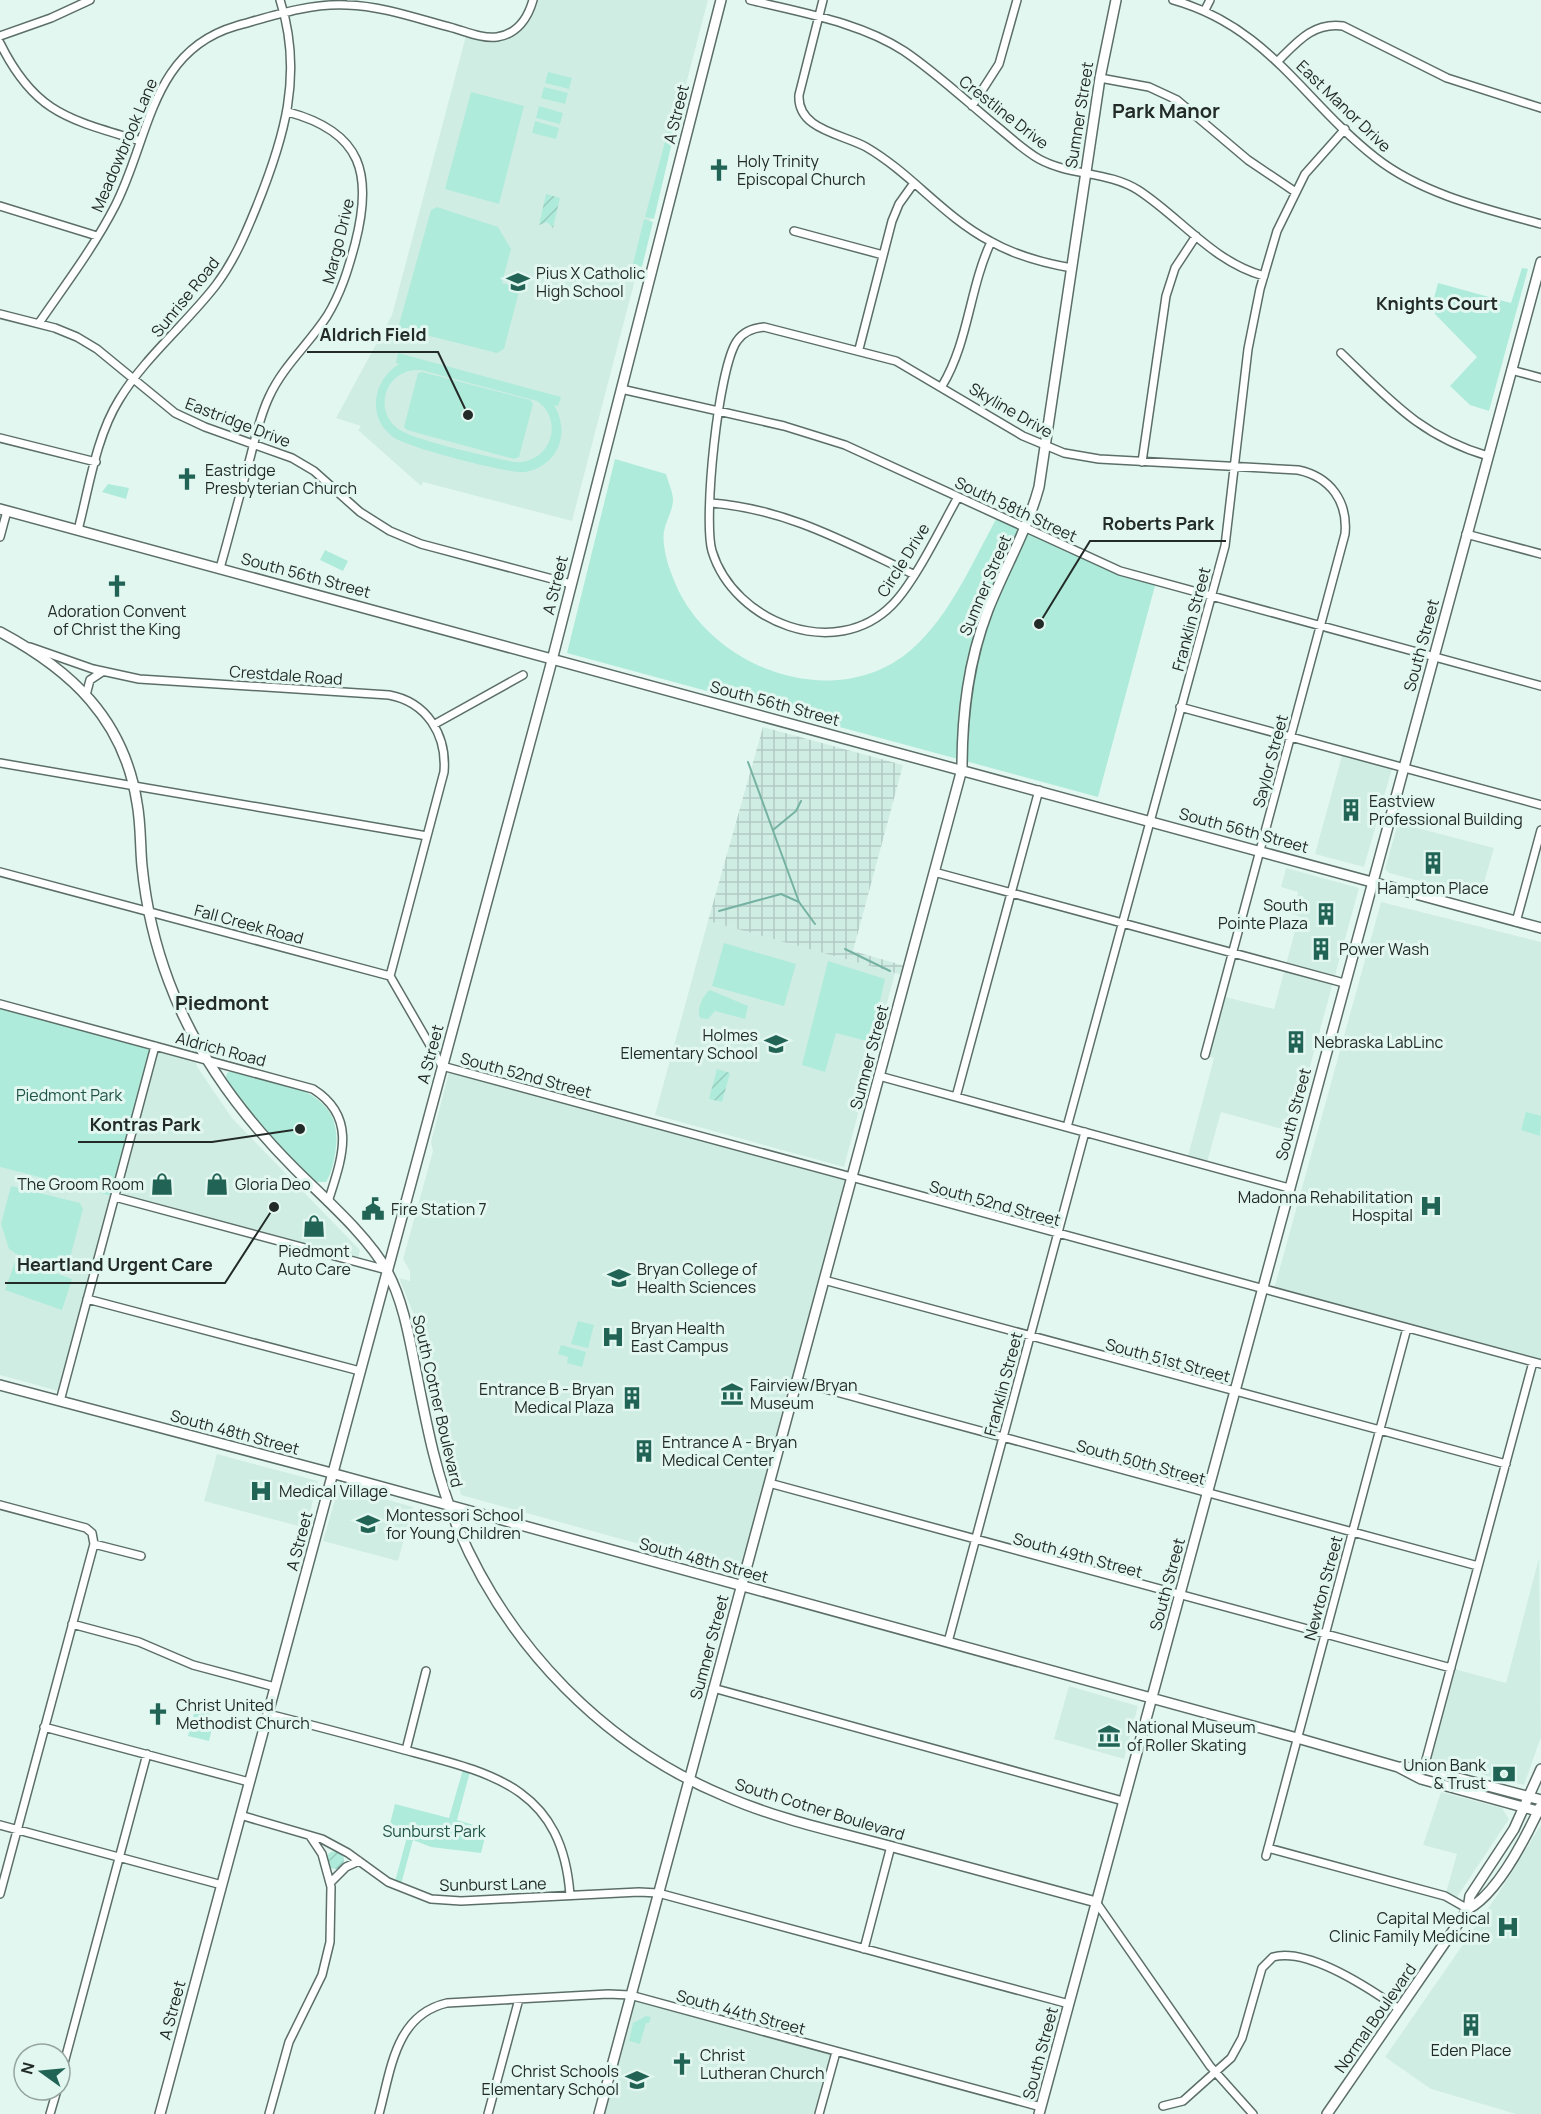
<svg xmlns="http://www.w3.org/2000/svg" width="1541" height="2114" viewBox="0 0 1541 2114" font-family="Manrope,sans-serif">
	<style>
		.built { fill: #d0ede4 }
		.industrial { fill: url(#industrial-grid) }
		.green { fill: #afebda; fill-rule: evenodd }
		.garden { fill: url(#garden-furrows) }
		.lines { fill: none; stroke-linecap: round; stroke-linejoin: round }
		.stream { stroke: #76b2a2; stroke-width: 2 }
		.street-casing { stroke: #5c6e68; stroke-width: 10 }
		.secondary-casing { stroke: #5c6e68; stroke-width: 12 }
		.street { stroke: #fff; stroke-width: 7 }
		.secondary { stroke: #fff; stroke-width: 9 }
		.labels { text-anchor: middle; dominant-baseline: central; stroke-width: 6; stroke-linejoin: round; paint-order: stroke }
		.street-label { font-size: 16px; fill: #232b28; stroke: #e3f7f1 }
		.poi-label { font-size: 16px; fill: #232b28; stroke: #e3f7f1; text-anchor: start }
		.park-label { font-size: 16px; fill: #205347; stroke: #e3f7f1 }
		.neighbourhood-label { font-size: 18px; font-weight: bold; fill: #232b28; stroke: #e3f7f1 }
		.quarter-label { font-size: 20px; font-weight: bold; fill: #232b28; stroke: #e3f7f1 }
		.leader { fill: none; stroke: #232b28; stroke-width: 2 }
		.callout-dot { fill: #232b28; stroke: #e3f7f1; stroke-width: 2 }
		.callout-label { font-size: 18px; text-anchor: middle; font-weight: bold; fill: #232b28; stroke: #e3f7f1; stroke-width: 6; stroke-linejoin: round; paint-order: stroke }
	</style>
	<defs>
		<pattern id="industrial-grid" width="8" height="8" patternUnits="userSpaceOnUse" patternTransform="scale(1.5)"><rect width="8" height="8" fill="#d0ede4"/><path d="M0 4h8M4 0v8" fill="none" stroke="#b2cbc4"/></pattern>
		<pattern id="garden-furrows" width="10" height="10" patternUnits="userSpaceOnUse" patternTransform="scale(1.5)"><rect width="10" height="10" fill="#afebda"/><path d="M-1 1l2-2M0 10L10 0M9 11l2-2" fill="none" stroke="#96cabb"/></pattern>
	</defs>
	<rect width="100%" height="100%" fill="#e3f7f1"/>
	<path class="built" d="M533,0h175l-136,521 -149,-39 -2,4 -63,-56 3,-4 -25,-8 56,-103 75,-283 22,5 28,-9z
		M1343,752l50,13 -29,102 -49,-13z
		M1398,823l96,25 -14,49 -91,-24 -4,-4z
		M1286,868l73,20 -67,244 -71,-20 -15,54 -19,-6 27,-102 -9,-3 16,-59 53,13 25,-93 -7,-2 6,-22 -17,-5z
		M1381,902l160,40v422l-268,-71z
		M708,921l187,52 -51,194 -189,-52z
		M155,1046l37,9 6,13 34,50 128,132 -3,11 -242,-64 -53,195 -62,-17v-208l115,30z
		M450,1068l401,110 -106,395 -284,-78 -48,-182 -14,-35 11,3v-10l-7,-12 30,-108 -2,-9z
		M217,1454l101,27 -12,47 -102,-27z
		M339,1486l74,21 -15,54 -75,-20z
		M1539,1558l2,179 -17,48 -98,-24 25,-93 55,15z
		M1069,1686l69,20 -14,53 -70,-20z
		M1441,1792l61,16 7,11 -54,81 -10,-4 12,-42 -34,-9z
		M1541,1825v289h-25l-85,-25 -46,-32 115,-166z
		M630,1995l206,57 -17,62h-220z"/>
	<path class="industrial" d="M763,727l140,38 -50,186 56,16 -3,9 -198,-55z"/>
	<path class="green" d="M548,72l24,6 -3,11 -24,-6z
		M544,87l24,6 -3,11 -24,-6z
		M471,92l53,14 -25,98 -54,-15z
		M539,106l24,7 -3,11 -24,-6z
		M678,117l-24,102 -9,-2 25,-94z
		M535,121l24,7 -3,11 -24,-6z
		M437,207l61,20 13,22 -9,34 18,5 -16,61 -7,4 -99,-25 33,-118z
		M644,219l9,3 -11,45 -9,-3z
		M1522,268l6,1 -39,142 -19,-6 -20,-19 27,-29 -42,-43 -2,-12 5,-19 73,20z
		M398,353l163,44 -3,9 -4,-1c7,12 10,26 5,40 -5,14 -19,25 -34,27 -17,2 -119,-25 -132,-35 -27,-20 -20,-57 6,-73l-3,-1zM421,370l116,31c29,21 12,64 -23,61 -23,-5 -103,-22 -117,-34 -13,-10 -16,-28 -8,-42 7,-12 19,-17 32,-16z
		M422,372l108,28 3,4 -14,53 -5,2 -107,-29 -3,-3 14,-54z
		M615,459l51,15c2,8 7,18 7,26 0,10 -7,21 -9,31 -2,13 3,32 8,44 32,92 163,142 240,74 39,-34 61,-89 86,-133l98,46 60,20 -58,215 -531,-144z
		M108,484l21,4 -3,11 -24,-7z
		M325,550l23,11 -5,10 -23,-11z
		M724,943l72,21 -12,42 -72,-20z
		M828,961l57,18 -14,63 -35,-9 -11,39 -23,-7z
		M710,990l38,16 -3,13 -30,-8 -7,8 -8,-1c-4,-9 3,-23 10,-28z
		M0,1004l155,42 -40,151 -115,-30z
		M232,1071c42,11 111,16 104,75 -1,11 -4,27 -10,36h-11l-44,-44 -46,-58 2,-7z
		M1526,1112l15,4 -1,20 -19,-6z
		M11,1186l69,17 3,6 -17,64 -33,-8 39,14 -10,31 -57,-20 11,-31 14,4 -21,-14 -8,-25z
		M578,1321l16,4 -6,23 -17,-4z
		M561,1345l25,7 -4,15 -15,-4 1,-6 -10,-3z
		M195,1709l15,4 -1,5 5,2 -5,21 -21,-5z
		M464,1766l7,2 -14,52 30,9 -6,24 -50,-6 -18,-7 -13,48 -6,-3 13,-48 -18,-9 6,-24 54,14z
		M646,2016l5,1 -2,6h-3l-6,21 -11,-3 4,-18z"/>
	<path class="garden" d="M546,194l14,4 -7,30 -6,-6 -8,3z
		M717,1069l13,4 -8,29 -13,-3z
		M326 1860a9 9 0 1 1 18 0a9 9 0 1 1-18 0Z"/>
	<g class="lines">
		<path class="stream" d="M748,762l51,140 16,22
			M773,830l23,-19 5,-10
			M719,911l62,-17 18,8
			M845,949l45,22"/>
		<g class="street-casing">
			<path id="street" d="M750,0c52,13 109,22 154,51 34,23 64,52 96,78 12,10 25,22 39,30 31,17 68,12 99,31 43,28 75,72 126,86
				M823,0l-24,95c-2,35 44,39 67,52 45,26 78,70 124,94 26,15 53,22 82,27
				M1173,0c96,27 130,101 203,158 46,36 110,51 165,66
				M1205,10l5,-10
				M0,36l51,-18 39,-18
				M0,43c35,71 69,76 140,98
				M1278,61c19,-19 35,-39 65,-35l104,52 94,30
				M1100,78l49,9 28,13 71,60 46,31
				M972,106l27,-42 18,-64
				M0,206l97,30
				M794,231l89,24
				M0,314l55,14 22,9 20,12 78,64 30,14 87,31 22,13 46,41 30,19 31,13 150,40
				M39,323c26,-38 55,-76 76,-117 35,-68 35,-155 121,-180 36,-10 74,-23 111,-21 36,1 71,14 106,23 14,4 30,11 44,9 20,-3 31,-19 36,-37
				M859,349l33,-128 7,-17 15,-21
				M1341,353c49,47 79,83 147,103
				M1511,370l30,8
				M942,386c27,-45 27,-97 49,-144
				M621,389l163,37 61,19 275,126 421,115
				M0,438l96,24
				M1142,462l24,-166 9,-28 21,-32
				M958,497c-17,30 -43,85 -66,108 -56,57 -158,18 -180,-54 -9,-31 6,-183 25,-210 6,-9 16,-13 27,-14l132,34 127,75 41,17 35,6 199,11c33,7 50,32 47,64l-140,521
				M711,503c76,6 134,39 202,71
				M78,530c11,-42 18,-93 41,-130 26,-43 67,-76 97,-115 18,-24 29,-50 40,-77 28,-69 48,-134 24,-208
				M1466,534l75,20
				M0,537l7,-26
				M220,568c10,-35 19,-71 29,-106 6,-22 10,-44 20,-65 14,-31 40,-53 58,-81 14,-23 21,-46 28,-72 18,-69 8,-112 -67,-132
				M30,647l63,22 46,10 250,16c38,7 58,40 55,77l-54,204
				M86,695l4,-15 12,-8
				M1180,707l361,98
				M435,724l88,-49
				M0,763l427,73
				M0,872l390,104 52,90 1099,298
				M934,872l410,111
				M1516,922l25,-92
				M0,1004l313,85c46,29 28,71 15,113
				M879,1076l410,112
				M956,1097l83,-307
				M1067,1127l158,-581 23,-197 12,-60 17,-58 28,-57 40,-45
				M115,1197l272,73
				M824,1280l682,184
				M87,1299l273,72
				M796,1381l682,185
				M60,1401l95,-355
				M769,1483l682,185
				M0,1505l86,23 6,5 2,11 -94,350
				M94,1544l47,12
				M72,1624l67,18 54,23 82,22
				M948,1642l137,-510
				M713,1688l410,113
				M268,1714c44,11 89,23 133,35 90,24 161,37 169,146
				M44,1727l205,55
				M406,1750l20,-79
				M1423,1771l110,-409
				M240,1815l82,24 26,14 40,29 43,17 30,2 178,-9 19,1 411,111
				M0,1825l222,60
				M1268,1848l177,48 23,13
				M1266,1856l141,-528
				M330,1883l16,-16 13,-6
				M1096,1902l114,164 43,48
				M864,1949l27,-103
				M60,2078l87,-324
				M1163,2106l20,-5 48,-43 11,-20 20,-70 11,-11c35,-10 99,33 126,52
				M50,2114l7,-24
				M269,2114l20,-72 33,-67 8,-33 1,-55 -9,-33 -12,-18
				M379,2114c12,-44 16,-99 68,-111l161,-9 22,1 411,112
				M488,2114l31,-115
				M819,2114l17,-62"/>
		</g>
		<g class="secondary-casing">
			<path id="secondary" d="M0,509l1541,419
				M0,632c71,38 124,87 137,171 4,21 3,42 5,63 4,40 13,79 27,116 27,73 72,133 126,187 29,29 73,67 92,102 17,31 23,71 30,105 10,51 20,102 40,150 51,121 148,221 270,271 53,23 111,35 166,50 68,18 135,37 203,55
				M0,1385l324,86 973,267 101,29 23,12 120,33
				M1401,1767l23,2 117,31
				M1468,1909c29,-15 58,-72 72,-102
				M160,2114l390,-1446 171,-668
				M599,2114l363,-1345c0,-55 6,-107 26,-159 16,-41 39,-79 51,-123l61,-409 16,-78
				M1039,2114l502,-1852
				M1327,2114l141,-205 2,-13 44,-67 27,-60"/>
		</g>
		<use href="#street" class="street"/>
		<use href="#secondary" class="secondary"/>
	</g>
	<defs>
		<g id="church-bare" transform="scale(1.8)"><path d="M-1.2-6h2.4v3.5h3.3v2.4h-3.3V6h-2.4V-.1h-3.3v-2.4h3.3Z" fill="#216455" stroke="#e3f7f1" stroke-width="2.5" paint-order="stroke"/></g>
		<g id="school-bare" transform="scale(1.8)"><path d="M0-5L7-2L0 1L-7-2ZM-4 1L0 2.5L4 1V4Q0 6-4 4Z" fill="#216455" stroke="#e3f7f1" stroke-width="2.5" paint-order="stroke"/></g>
		<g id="building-bare" transform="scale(1.8)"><path d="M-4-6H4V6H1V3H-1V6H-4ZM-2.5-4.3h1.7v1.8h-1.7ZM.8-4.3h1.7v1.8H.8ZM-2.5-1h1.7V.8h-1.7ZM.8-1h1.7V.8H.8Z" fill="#216455" stroke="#e3f7f1" stroke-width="2.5" paint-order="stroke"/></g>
		<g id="shop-bare" transform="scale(1.8)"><path d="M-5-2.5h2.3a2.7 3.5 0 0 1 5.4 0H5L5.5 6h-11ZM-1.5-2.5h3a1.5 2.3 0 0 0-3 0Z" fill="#216455" stroke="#e3f7f1" stroke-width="2.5" paint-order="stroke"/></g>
		<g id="hospital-bare" transform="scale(1.8)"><path d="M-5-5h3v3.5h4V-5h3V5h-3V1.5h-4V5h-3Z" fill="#216455" stroke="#e3f7f1" stroke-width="2.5" paint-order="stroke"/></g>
		<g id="civic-bare" transform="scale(1.8)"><path d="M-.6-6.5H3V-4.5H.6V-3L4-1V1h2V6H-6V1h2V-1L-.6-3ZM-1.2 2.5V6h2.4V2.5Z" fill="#216455" stroke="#e3f7f1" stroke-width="2.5" paint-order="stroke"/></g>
		<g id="university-bare" transform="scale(1.8)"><path d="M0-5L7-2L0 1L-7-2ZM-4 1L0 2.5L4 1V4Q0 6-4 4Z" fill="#216455" stroke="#e3f7f1" stroke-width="2.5" paint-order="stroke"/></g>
		<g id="museum-bare" transform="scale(1.8)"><path d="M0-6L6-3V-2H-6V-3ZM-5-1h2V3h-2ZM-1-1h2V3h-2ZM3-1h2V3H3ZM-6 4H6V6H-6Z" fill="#216455" stroke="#e3f7f1" stroke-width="2.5" paint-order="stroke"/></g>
		<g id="bank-bare" transform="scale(1.8)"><path d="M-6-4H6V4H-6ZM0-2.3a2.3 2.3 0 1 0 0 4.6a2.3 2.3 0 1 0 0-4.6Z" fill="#216455" stroke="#e3f7f1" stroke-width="2.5" paint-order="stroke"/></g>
	</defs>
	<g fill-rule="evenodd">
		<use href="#church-bare" x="719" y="170"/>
		<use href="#school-bare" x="518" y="282"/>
		<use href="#church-bare" x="187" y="479"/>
		<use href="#church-bare" x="117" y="586"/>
		<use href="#building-bare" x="1351" y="810"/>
		<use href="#building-bare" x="1433" y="863"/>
		<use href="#building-bare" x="1326" y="914"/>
		<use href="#building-bare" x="1321" y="949"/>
		<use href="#building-bare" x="1296" y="1042"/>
		<use href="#school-bare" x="776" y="1044"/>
		<use href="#shop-bare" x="162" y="1184"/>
		<use href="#shop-bare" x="217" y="1184"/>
		<use href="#hospital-bare" x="1431" y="1206"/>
		<use href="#civic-bare" x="373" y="1209"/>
		<use href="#shop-bare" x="314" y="1226"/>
		<use href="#university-bare" x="619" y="1278"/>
		<use href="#hospital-bare" x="613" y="1337"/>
		<use href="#museum-bare" x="732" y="1394"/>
		<use href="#building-bare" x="632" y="1398"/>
		<use href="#building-bare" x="644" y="1451"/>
		<use href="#hospital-bare" x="261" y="1491"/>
		<use href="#school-bare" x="368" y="1524"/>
		<use href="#church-bare" x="158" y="1714"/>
		<use href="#museum-bare" x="1109" y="1736"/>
		<use href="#bank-bare" x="1504" y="1774"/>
		<use href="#hospital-bare" x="1508" y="1927"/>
		<use href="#building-bare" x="1471" y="2025"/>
		<use href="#church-bare" x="682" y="2064"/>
		<use href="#school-bare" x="637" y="2080"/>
	</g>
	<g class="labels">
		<g class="street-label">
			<text transform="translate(1344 106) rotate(44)">East Manor Drive</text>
			<text transform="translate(1004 112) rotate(38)">Crestline Drive</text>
			<text transform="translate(676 114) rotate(-76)">A Street</text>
			<text transform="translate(1079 115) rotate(-81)">Sumner Street</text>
			<text transform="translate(124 145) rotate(-67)">Meadowbrook Lane</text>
			<text transform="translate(338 241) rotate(-76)">Margo Drive</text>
			<text transform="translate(185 297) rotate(-51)">Sunrise Road</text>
			<text transform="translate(1011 410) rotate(30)">Skyline Drive</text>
			<text transform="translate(238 422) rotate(21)">Eastridge Drive</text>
			<text transform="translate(1016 509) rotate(25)">South 58th Street</text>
			<text transform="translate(903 560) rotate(-58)">Circle Drive</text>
			<text transform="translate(306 575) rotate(15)">South 56th Street</text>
			<text transform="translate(555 585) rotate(-76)">A Street</text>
			<text transform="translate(985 585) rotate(-67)">Sumner Street</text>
			<text transform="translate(1191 619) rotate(-75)">Franklin Street</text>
			<text transform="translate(1421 645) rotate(-75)">South Street</text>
			<text transform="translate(286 675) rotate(4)">Crestdale Road</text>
			<text transform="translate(775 703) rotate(15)">South 56th Street</text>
			<text transform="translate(1270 761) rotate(-75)">Saylor Street</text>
			<text transform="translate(1244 830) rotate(15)">South 56th Street</text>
			<text transform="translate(249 924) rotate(15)">Fall Creek Road</text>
			<text transform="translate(221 1049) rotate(15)">Aldrich Road</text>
			<text transform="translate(430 1054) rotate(-75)">A Street</text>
			<text transform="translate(869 1057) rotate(-75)">Sumner Street</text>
			<text transform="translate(526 1075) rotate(15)">South 52nd Street</text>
			<text transform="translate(1293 1114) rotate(-75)">South Street</text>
			<text transform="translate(995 1203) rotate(15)">South 52nd Street</text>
			<text transform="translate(1168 1360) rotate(15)">South 51st Street</text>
			<text transform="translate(1003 1384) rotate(-75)">Franklin Street</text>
			<text transform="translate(438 1401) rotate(77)">South Cotner Boulevard</text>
			<text transform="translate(235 1432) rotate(15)">South 48th Street</text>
			<text transform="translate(1141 1462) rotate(15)">South 50th Street</text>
			<text transform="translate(299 1541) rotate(-75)">A Street</text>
			<text transform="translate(1078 1555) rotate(15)">South 49th Street</text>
			<text transform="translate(704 1560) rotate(15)">South 48th Street</text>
			<text transform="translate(1167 1584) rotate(-75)">South Street</text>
			<text transform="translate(1323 1588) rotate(-75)">Newton Street</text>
			<text transform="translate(709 1647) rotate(-75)">Sumner Street</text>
			<text transform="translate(820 1809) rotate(17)">South Cotner Boulevard</text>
			<text transform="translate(493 1884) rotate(-1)">Sunburst Lane</text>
			<text transform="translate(172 2010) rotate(-75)">A Street</text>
			<text transform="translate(741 2012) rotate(15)">South 44th Street</text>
			<text transform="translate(1375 2018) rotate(-55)">Normal Boulevard</text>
			<text transform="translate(1040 2053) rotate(-75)">South Street</text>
		</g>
		<g class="poi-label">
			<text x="737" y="161">Holy Trinity<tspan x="737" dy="18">Episcopal Church</tspan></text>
			<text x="536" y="273">Pius X Catholic<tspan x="536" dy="18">High School</tspan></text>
			<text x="205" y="470">Eastridge<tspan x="205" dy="18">Presbyterian Church</tspan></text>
			<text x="117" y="611" text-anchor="middle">Adoration Convent<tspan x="117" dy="18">of Christ the King</tspan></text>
			<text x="1369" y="801">Eastview<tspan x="1369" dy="18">Professional Building</tspan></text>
			<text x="1433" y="888" text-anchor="middle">Hampton Place</text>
			<text x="1308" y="905" text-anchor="end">South<tspan x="1308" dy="18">Pointe Plaza</tspan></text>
			<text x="1339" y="949">Power Wash</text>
			<text x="758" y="1035" text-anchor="end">Holmes<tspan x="758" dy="18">Elementary School</tspan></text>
			<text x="1314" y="1042">Nebraska LabLinc</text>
			<text x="144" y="1184" text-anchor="end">The Groom Room</text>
			<text x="235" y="1184">Gloria Deo</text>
			<text x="1413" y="1197" text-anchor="end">Madonna Rehabilitation<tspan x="1413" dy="18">Hospital</tspan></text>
			<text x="391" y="1209">Fire Station 7</text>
			<text x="314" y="1251" text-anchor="middle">Piedmont<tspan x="314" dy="18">Auto Care</tspan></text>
			<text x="637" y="1269">Bryan College of<tspan x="637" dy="18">Health Sciences</tspan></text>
			<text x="631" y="1328">Bryan Health<tspan x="631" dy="18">East Campus</tspan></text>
			<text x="750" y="1385">Fairview/Bryan<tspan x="750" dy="18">Museum</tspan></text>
			<text x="614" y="1389" text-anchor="end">Entrance B - Bryan<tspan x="614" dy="18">Medical Plaza</tspan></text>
			<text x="662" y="1442">Entrance A - Bryan<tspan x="662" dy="18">Medical Center</tspan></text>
			<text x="279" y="1491">Medical Village</text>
			<text x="386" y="1515">Montessori School<tspan x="386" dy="18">for Young Children</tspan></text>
			<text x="176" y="1705">Christ United<tspan x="176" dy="18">Methodist Church</tspan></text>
			<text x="1127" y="1727">National Museum<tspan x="1127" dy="18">of Roller Skating</tspan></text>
			<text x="1486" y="1765" text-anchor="end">Union Bank<tspan x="1486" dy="18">&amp; Trust</tspan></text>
			<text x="1490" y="1918" text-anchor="end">Capital Medical<tspan x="1490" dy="18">Clinic Family Medicine</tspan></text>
			<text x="1471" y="2050" text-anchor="middle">Eden Place</text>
			<text x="700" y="2055">Christ<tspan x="700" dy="18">Lutheran Church</tspan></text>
			<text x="619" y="2071" text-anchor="end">Christ Schools<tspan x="619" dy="18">Elementary School</tspan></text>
		</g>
		<g class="park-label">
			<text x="69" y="1095">Piedmont Park</text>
			<text x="434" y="1831">Sunburst Park</text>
		</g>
		<g class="neighbourhood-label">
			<text x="1437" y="303">Knights Court</text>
		</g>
		<g class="quarter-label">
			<text x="1166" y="110">Park Manor</text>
			<text x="222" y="1002">Piedmont</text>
		</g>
	</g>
	<path class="leader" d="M468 415L438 352H307M1039 624L1090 541H1226M300 1129L212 1142H78M274 1207L225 1283H5"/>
	<g class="callout-dot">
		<circle cx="468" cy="415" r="6"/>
		<circle cx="1039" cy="624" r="6"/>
		<circle cx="300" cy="1129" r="6"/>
		<circle cx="274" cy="1207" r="6"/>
	</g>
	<g class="callout-label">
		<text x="373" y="341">Aldrich Field</text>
		<text x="1158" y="530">Roberts Park</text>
		<text x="145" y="1131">Kontras Park</text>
		<text x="115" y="1271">Heartland Urgent Care</text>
	</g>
	<g transform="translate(42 2072) rotate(285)"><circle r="28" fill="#e3f7f1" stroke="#96a5a1" stroke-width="1.5"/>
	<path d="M0-4.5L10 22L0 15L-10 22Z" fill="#216455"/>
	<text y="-9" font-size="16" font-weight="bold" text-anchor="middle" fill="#232b28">N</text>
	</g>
</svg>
